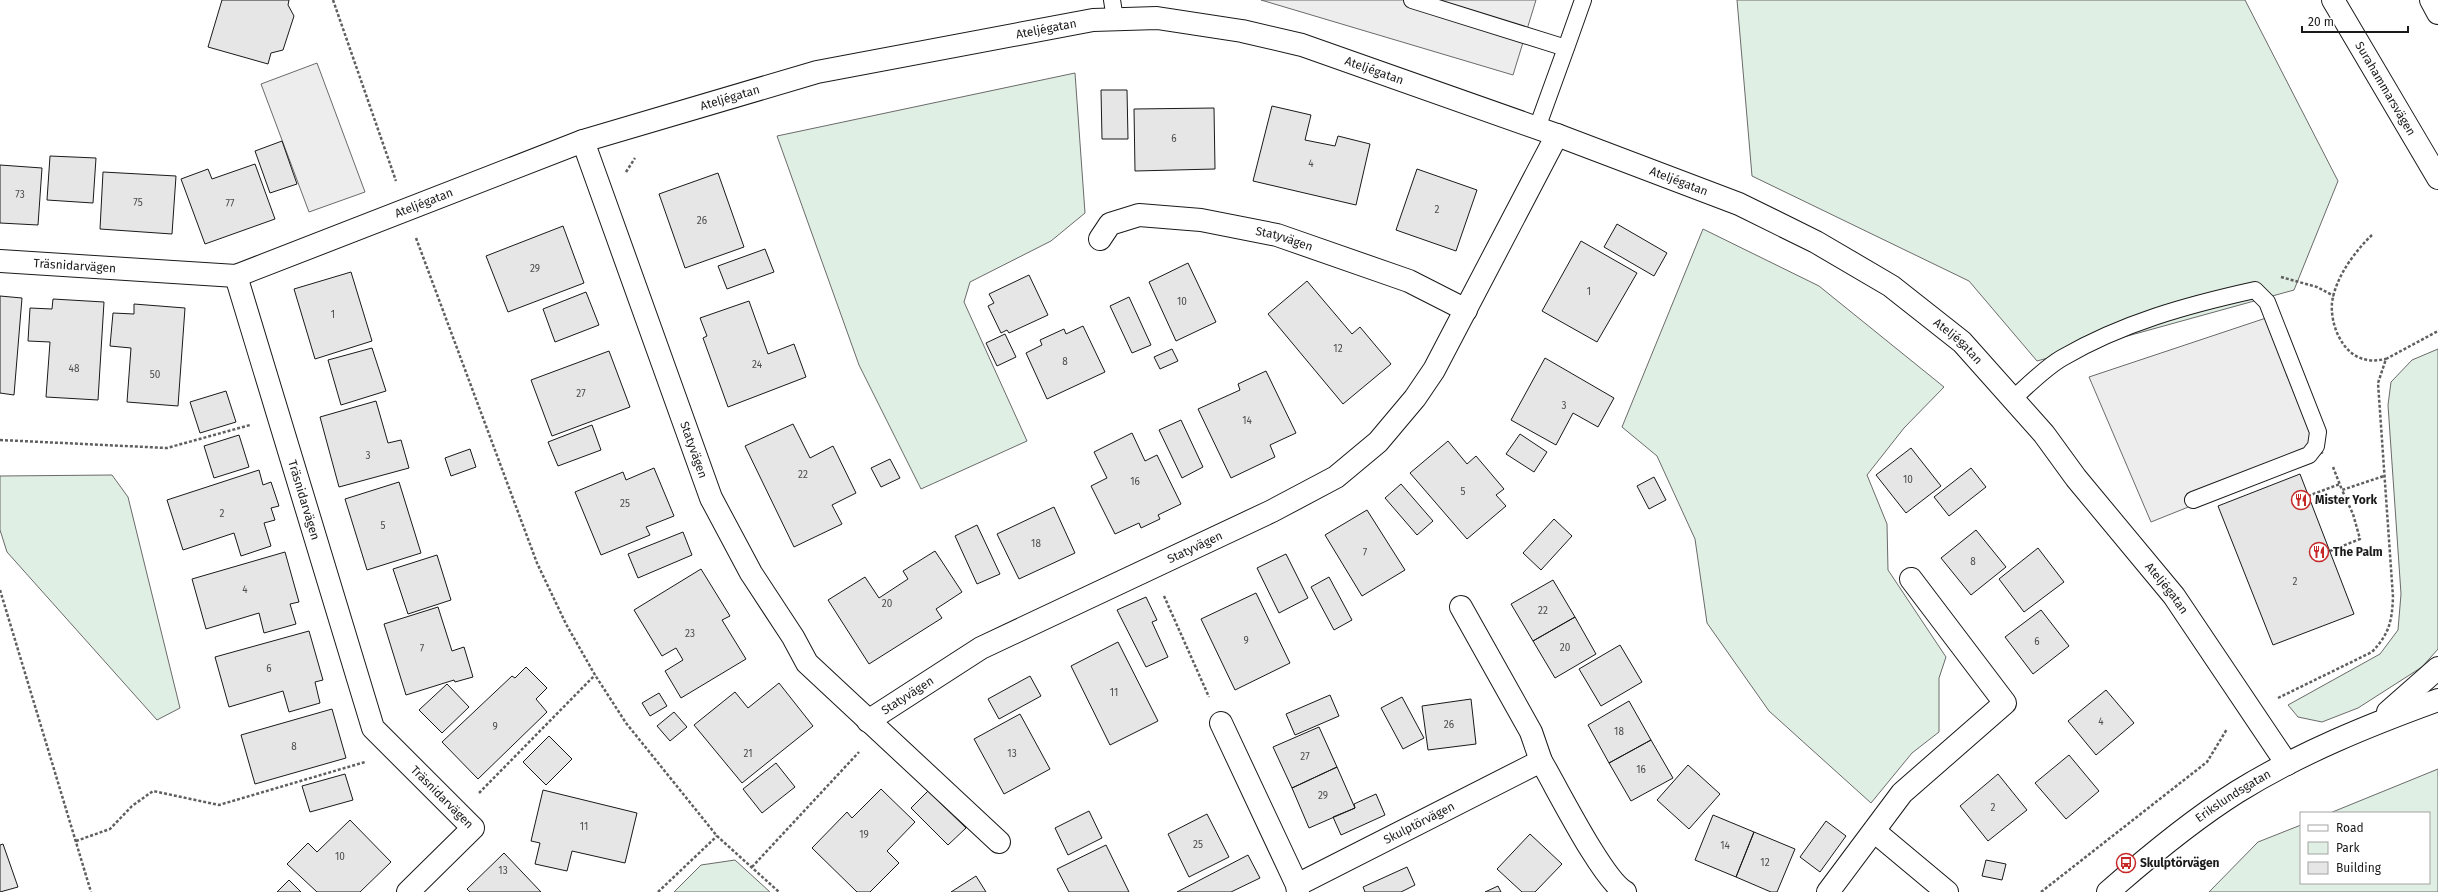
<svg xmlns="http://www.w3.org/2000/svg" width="2438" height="892" viewBox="0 0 2438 892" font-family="'Fira Sans',sans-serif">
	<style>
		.green { fill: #e0efe3; stroke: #6a6a6a }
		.parking { fill: #ededed; stroke: #6a6a6a }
		.building { fill: #e6e6e6; stroke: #1a1a1a }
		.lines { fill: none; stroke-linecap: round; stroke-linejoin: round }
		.lane-casing { stroke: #1a1a1a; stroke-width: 18 }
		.street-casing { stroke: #1a1a1a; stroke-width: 24 }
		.secondary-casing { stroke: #1a1a1a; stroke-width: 24 }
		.primary-casing { stroke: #1a1a1a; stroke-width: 24 }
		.path { stroke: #5f5f5f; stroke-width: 2.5; stroke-dasharray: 3 2; stroke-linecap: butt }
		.lane { stroke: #fff; stroke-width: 16 }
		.street { stroke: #fff; stroke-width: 22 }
		.secondary { stroke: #fff; stroke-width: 22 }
		.primary { stroke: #fff; stroke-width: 22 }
		.labels { text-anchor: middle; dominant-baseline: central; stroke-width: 3; stroke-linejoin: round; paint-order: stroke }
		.number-label { font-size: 10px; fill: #4d4d4d }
		.street-label { font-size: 12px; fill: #1a1a1a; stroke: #fff }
		.poi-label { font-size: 12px; font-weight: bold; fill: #1a1a1a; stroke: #fff; text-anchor: start }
	</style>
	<rect width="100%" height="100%" fill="#fff"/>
	<path class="green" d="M1737,0h508l93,181 -44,109 -257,71 -68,-80 -217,-105z
		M1075,73l10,140 -34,28 -81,41 -6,20 63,139 -106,48 -62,-124 -82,-229z
		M1703,229l116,57 125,101 -40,41 -37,47 20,49 1,46 58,87 -7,21v54l-27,21 -41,50 -102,-92 -62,-88 -12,-84 -38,-83 -35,-29z
		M2438,349v300l-16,18 -64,41 -36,14 -24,-5 -10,-12 92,-51 18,-24 3,-36 -13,-189 3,-23 21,-22z
		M112,475l16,22 52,211 -23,12 -150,-168 -7,-22v-54z
		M2438,769v123h-229l49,-50 43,-17v58h128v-70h-99z
		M735,860l35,32h-96l27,-27z"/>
	<path class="parking" d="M1261,0h275l-23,75z
		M317,63l48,129 -56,20 -48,-128z
		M2266,318l57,135 -172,69 -62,-145z"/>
	<path class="building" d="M222,0h67l-1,5 6,11 -11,34 -12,3 -3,11 -60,-17z
		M1101,90h26l1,49h-26z
		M1272,106l39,9 -6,25 30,6 3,-10 32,8 -14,61 -103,-24z
		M1214,108l1,61 -80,2 -1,-62z
		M282,141l15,43 -27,9 -15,-42z
		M50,156l46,2 -3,45 -46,-3z
		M255,164l20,55 -70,25 -24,-65 27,-10 4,10z
		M0,165l42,3 -4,57 -38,-2z
		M1417,169l60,21 -21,61 -60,-21z
		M103,172l73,4 -4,58 -72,-5z
		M718,173l26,74 -59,21 -26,-74z
		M1617,224l50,29 -13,23 -50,-29z
		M563,226l21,57 -76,29 -22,-56z
		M1581,241l56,32 -40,69 -55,-31z
		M765,249l9,23 -47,17 -9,-23z
		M1188,263l28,59 -40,19 -27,-59z
		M351,272l21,69 -57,18 -21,-70z
		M1029,275l19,40 -39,18 -2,-3 -6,3 -13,-27 6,-3 -5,-9z
		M1307,281l45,53 8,-7 31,37 -48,40 -75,-90z
		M586,292l13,33 -44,17 -12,-33z
		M0,296l22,2 -8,97 -14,-2z
		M1129,297l22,48 -19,8 -22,-47z
		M53,299l51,3 -6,98 -52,-3 4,-55 -22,-1 2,-33 22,1z
		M749,301l19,53 26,-10 12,33 -78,30 -25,-69 4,-2 -7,-18z
		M134,304l51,4 -7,98 -51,-4 4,-54 -21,-2 3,-33 21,1z
		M1083,326l22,46 -58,27 -21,-46 16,-8 -2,-5 24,-11 2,5z
		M1005,334l11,23 -19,9 -11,-23z
		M372,348l14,43 -45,14 -13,-45z
		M1172,349l6,12 -18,8 -6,-12z
		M609,351l21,56 -78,29 -21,-56z
		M1545,358l69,40 -16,29 -25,-14 -17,32 -45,-25z
		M1266,371l30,62 -26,12 5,12 -44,21 -33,-69 42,-19 -2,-6z
		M226,391l10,31 -36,11 -10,-31z
		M376,401l12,42 13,-3 8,28 -70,19 -19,-70z
		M1181,420l22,47 -21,11 -23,-48z
		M793,424l17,34 23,-12 23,47 -24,12 10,19 -48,23 -49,-101z
		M592,425l9,25 -43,16 -10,-24z
		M1132,433l13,28 12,-6 24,49 -23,11 2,4 -19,9 -2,-5 -24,11 -24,-48 16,-8 -13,-26z
		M1520,434l27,18 -13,20 -28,-18z
		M239,435l10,32 -35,11 -10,-32z
		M1448,441l19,23 9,-8 28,33 -8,6 10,11 -39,33 -57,-66z
		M1911,448l30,38 -35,27 -30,-38z
		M470,449l6,18 -25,9 -6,-18z
		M890,459l10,19 -19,9 -10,-19z
		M654,468l20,48 -28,11 4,8 -49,20 -26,-63 48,-20 3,8z
		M1971,468l15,19 -37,29 -15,-19z
		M259,470l4,15 8,-3 8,24 -8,2 4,12 -11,3 7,23 -30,10 -7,-23 -51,17 -16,-50z
		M2300,474l54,140 -81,31 -55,-139z
		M1654,477l12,23 -17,9 -12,-23z
		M399,482l22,71 -54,17 -22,-71z
		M1401,484l32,37 -16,14 -32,-37z
		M1054,507l21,46 -56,26 -22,-45z
		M1367,510l38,60 -43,26 -37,-61z
		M1554,519l18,17 -31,34 -18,-17z
		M977,525l23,49 -23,10 -22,-48z
		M1976,530l30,37 -35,28 -30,-37z
		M683,532l9,23 -54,23 -10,-24z
		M2038,548l26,34 -40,30 -25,-33z
		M935,551l27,41 -26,17 6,9 -73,46 -41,-64 37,-23 14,21 29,-19 -5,-8z
		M285,552l14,50 -9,2 6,20 -32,9 -5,-20 -53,16 -14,-50z
		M1286,554l22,44 -29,15 -22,-45z
		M437,555l14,45 -43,14 -15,-45z
		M701,569l29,47 -8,4 24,39 -65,39 -16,-27 18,-11 -7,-12 -14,8 -28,-46z
		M1329,577l23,43 -18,10 -23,-43z
		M1553,580l22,37 -42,24 -22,-37z
		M1256,593l34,70 -55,27 -34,-71z
		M1146,597l11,23 -5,2 16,35 -22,10 -29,-57z
		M438,607l14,44 12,-4 9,30 -18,5 -1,-2 -48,15 -22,-71z
		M2041,610l28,36 -36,28 -28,-37z
		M1575,617l21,37 -41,24 -22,-37z
		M309,631l14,49 -8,2 5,21 -31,9 -6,-21 -54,16 -14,-50z
		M1118,642l40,79 -48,24 -39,-79z
		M1620,645l22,37 -41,24 -22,-37z
		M526,667l21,21 -11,11 11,13 -69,67 -36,-37 70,-66 3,2z
		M1030,676l11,20 -42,23 -11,-20z
		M779,683l34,43 -71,57 -48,-58 41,-33 13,16z
		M447,684l22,23 -27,26 -23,-23z
		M2106,690l28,33 -38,32 -28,-34z
		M659,693l8,13 -17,10 -8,-13z
		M1330,695l9,21 -44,19 -9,-21z
		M1402,697l22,41 -21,11 -22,-41z
		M1471,699l5,45 -48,6 -6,-44z
		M1629,701l22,39 -42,23 -21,-38z
		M332,709l14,49 -91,26 -14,-49z
		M674,712l13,15 -17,14 -13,-15z
		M1020,714l30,55 -46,25 -30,-55z
		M1319,727l18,40 -45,21 -19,-41z
		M549,736l23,23 -26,26 -23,-23z
		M1651,740l22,38 -42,23 -22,-38z
		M2069,755l30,36 -33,28 -31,-36z
		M776,763l19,24 -33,26 -19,-24z
		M1688,765l32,29 -31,35 -32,-29z
		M1337,767l18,41 -46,20 -17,-40z
		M345,774l8,26 -43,12 -8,-26z
		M1998,774l29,36 -39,31 -28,-35z
		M881,789l34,33 -28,29 12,12 -29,29h-13l-45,-44 35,-36 5,6z
		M543,790l94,23 -12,50 -53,-12 -5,20 -32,-7 5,-21 -9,-2z
		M928,791l38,37 -18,17 -37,-37z
		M1376,794l9,21 -44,20 -8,-18 22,-9 -1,-4z
		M1089,811l13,27 -34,17 -13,-27z
		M1207,814l22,43 -40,20 -21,-43z
		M1713,815l41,17 -18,45 -41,-17z
		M350,820l41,42 -31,30h-43l-30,-28 21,-21 9,9z
		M1826,821l20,15 -26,36 -20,-15z
		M1754,832l41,17 -18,43h-6l-35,-15z
		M1530,834l32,30 -27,28h-13l-25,-23z
		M3,844l15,43 -18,5v-47z
		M1106,845l23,47h-60l-12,-23z
		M504,853l37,39h-71l-3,-3z
		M1248,855l12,23 -29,14h-54z
		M1986,860l20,4 -4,16 -20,-4z
		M1407,867l8,18 -14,7h-36l-2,-5z
		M976,876l10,16h-35z
		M289,880l12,12h-24z
		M1498,886l3,6h-16z"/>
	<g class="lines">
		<g class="lane-casing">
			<path id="lane" d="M1112,0l3,19
				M1412,0l154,48 -29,80
				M1566,48l17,-48
				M2013,399c15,-14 32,-31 49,-41 60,-35 125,-53 193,-68l12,12 51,130 -2,14 -7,9 -116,45"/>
		</g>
		<g class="street-casing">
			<g id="street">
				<path id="s1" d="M583,141l128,357 40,75 42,64 14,26 192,179"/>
				<path id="s2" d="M1100,239l10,-15 29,-9 62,5 76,15 132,46 57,29"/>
				<path id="s3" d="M0,261l236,15 347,-135 234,-69 276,-52 64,-2 85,13 60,14 255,90 182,69 77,38 75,44 71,56 82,92 32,44 98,118 113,168"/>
				<path id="s4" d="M236,276l137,452 100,100 -65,64"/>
				<path d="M1461,607l70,125 10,29"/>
				<path id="s5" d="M868,721l113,-73 291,-137 64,-34 42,-35 37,-44 19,-28 123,-235"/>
				<path d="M1221,723l76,162"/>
				<path d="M1874,831l73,61"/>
				<path id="s6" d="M1298,892l-1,-7 244,-124c16,27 61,118 84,131"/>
				<path d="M1828,892l74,-99 103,-90 -94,-124"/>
			</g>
		</g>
		<g class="secondary-casing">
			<g id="secondary">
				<path d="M2388,712l50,-44"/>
				<path id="s7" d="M2108,892c41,-36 83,-71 129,-100 63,-39 132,-67 201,-92"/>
			</g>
		</g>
		<g class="primary-casing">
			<g id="primary">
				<path id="s8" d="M2333,0l105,178"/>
				<path d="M2431,0l7,13"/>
			</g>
		</g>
		<path class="path" d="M333,0l63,181
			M626,172l9,-14
			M2372,235c-17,16 -37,43 -40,68 -2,22 11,54 36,57 6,1 12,0 18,-1
			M416,238l121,325 29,61 29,51 31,48 91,113 62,56
			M2281,277l36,10 17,9
			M0,440l167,8 83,-23
			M2333,467l9,23 42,-14
			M2308,496l32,-12
			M2330,551l30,-12 -7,-25 -11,-24
			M0,590l91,302
			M1164,596l45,101
			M2278,698l94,-46c17,-18 20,-30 21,-55l-15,-214 8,-24 52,-28
			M479,793l116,-118
			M76,841l34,-12 22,-23 21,-15 66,14 146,-43
			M752,867l107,-115
			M658,892l59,-56
			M2041,892l166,-130 20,-33"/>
		<use href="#lane" class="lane"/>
		<use href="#street" class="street"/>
		<use href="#secondary" class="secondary"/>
		<use href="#primary" class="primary"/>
	</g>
	<defs>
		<g id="restaurant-ring" transform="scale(1)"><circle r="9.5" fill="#fff" stroke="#c62828" stroke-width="1.5"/><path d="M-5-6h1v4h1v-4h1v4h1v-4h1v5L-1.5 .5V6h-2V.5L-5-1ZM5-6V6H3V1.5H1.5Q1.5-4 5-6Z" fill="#c62828"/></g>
		<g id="bus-ring" transform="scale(1)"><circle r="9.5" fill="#fff" stroke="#c62828" stroke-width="1.5"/><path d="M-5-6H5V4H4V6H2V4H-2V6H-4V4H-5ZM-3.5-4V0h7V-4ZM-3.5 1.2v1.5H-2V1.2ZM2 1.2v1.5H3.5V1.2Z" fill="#c62828"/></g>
	</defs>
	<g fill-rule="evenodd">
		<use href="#restaurant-ring" x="2301" y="500"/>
		<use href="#restaurant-ring" x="2319" y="552"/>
		<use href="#bus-ring" x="2126" y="863"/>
	</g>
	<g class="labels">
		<g class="number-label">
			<text x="1174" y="139">6</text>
			<text x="1311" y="164">4</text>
			<text x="20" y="195">73</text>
			<text x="138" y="203">75</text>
			<text x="230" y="204">77</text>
			<text x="1437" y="210">2</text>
			<text x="702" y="221">26</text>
			<text x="535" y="269">29</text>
			<text x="1589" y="292">1</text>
			<text x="1182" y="302">10</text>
			<text x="333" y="315">1</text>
			<text x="1338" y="349">12</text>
			<text x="1065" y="362">8</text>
			<text x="757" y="365">24</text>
			<text x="74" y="369">48</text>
			<text x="155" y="375">50</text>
			<text x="581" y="394">27</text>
			<text x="1564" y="406">3</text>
			<text x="1247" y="421">14</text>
			<text x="368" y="456">3</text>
			<text x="803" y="475">22</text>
			<text x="1908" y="480">10</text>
			<text x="1135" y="482">16</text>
			<text x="1463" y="492">5</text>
			<text x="625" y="504">25</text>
			<text x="222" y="514">2</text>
			<text x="383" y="526">5</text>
			<text x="1036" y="544">18</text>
			<text x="1365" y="553">7</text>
			<text x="1973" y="562">8</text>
			<text x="2295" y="582">2</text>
			<text x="245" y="590">4</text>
			<text x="887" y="604">20</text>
			<text x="1543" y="611">22</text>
			<text x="690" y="634">23</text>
			<text x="1246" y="641">9</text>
			<text x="2037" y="642">6</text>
			<text x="1565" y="648">20</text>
			<text x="422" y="649">7</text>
			<text x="269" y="669">6</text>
			<text x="1114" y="693">11</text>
			<text x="2101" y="722">4</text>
			<text x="1449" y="725">26</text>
			<text x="495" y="727">9</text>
			<text x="1619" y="732">18</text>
			<text x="294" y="747">8</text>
			<text x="748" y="754">21</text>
			<text x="1012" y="754">13</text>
			<text x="1305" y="757">27</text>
			<text x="1641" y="770">16</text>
			<text x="1323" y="796">29</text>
			<text x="1993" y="808">2</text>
			<text x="584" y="827">11</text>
			<text x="864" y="835">19</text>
			<text x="1198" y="845">25</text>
			<text x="1725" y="846">14</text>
			<text x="340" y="857">10</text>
			<text x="1765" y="863">12</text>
			<text x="503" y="871">13</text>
		</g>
		<g class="street-label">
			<text stroke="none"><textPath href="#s3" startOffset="1086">Ateljégatan</textPath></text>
			<text stroke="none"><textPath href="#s3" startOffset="1422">Ateljégatan</textPath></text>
			<text stroke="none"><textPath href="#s8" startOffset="103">Surahammarsvägen</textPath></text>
			<text stroke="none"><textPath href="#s3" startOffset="762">Ateljégatan</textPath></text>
			<text stroke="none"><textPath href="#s3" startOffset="1746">Ateljégatan</textPath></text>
			<text stroke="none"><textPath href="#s3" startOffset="438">Ateljégatan</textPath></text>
			<text stroke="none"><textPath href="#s2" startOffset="196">Statyvägen</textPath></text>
			<text stroke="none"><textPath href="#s3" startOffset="75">Träsnidarvägen</textPath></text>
			<text stroke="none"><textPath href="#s3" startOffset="2070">Ateljégatan</textPath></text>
			<text stroke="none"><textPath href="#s1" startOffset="328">Statyvägen</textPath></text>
			<text stroke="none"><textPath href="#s4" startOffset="234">Träsnidarvägen</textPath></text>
			<text stroke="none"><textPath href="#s5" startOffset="371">Statyvägen</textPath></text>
			<text stroke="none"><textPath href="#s3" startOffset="2394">Ateljégatan</textPath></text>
			<text stroke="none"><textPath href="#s5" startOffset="47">Statyvägen</textPath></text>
			<text stroke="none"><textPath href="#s4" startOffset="570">Träsnidarvägen</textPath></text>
			<text stroke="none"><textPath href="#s7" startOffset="158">Erikslundsgatan</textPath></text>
			<text stroke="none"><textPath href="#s6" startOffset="144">Skulptörvägen</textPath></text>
		</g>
		<g class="poi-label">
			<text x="2315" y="500">Mister York</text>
			<text x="2333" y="552">The Palm</text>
			<text x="2140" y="863">Skulptörvägen</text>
		</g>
	</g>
	<rect x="2300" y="812" width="130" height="72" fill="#ffffff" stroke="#a3a3a3"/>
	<rect x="2308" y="825" width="20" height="6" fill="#ffffff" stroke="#a3a3a3"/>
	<text x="2336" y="832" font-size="12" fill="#1a1a1a">Road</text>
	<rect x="2308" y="842" width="20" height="12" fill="#e0efe3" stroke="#a3a3a3"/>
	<text x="2336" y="852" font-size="12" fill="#1a1a1a">Park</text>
	<rect x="2308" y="862" width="20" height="12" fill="#e6e6e6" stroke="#a3a3a3"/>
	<text x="2336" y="872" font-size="12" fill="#1a1a1a">Building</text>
	<path d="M2302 26v6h106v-6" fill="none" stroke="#1a1a1a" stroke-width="2"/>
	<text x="2308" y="26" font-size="12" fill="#1a1a1a" stroke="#ffffff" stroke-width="3" paint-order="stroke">20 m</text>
</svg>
